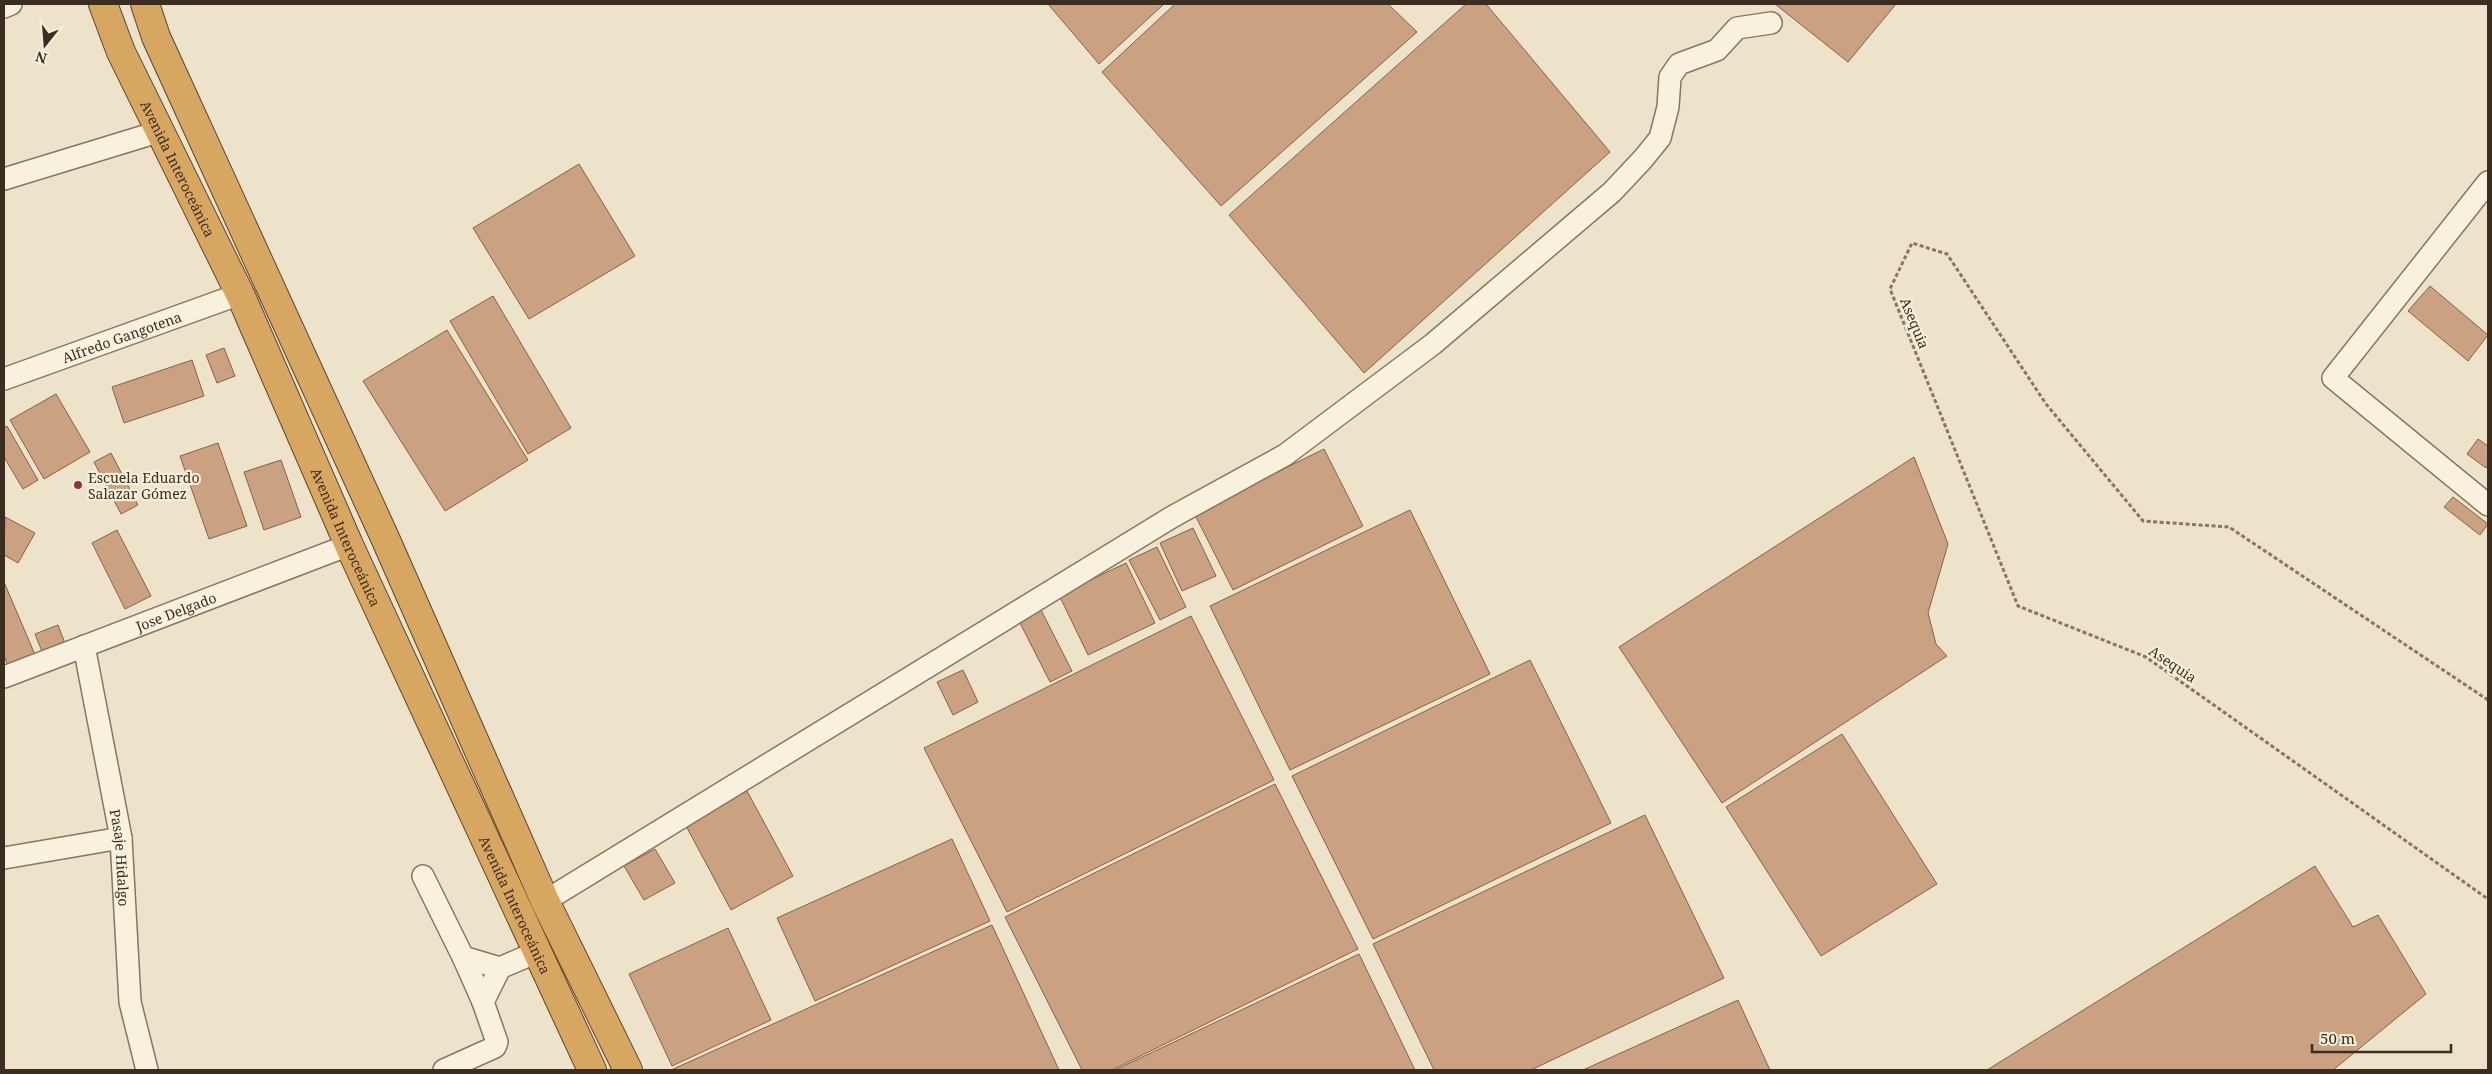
<svg xmlns="http://www.w3.org/2000/svg" width="2492" height="1074" viewBox="0 0 2492 1074" font-family="'Noto Serif',serif">
	<style>
		.building { fill: #caa181; stroke: #886145 }
		.lines { fill: none; stroke-linecap: round; stroke-linejoin: round }
		.minor-casing { stroke: #89765f; stroke-width: 24 }
		.highway-casing { stroke: #584532; stroke-width: 30 }
		.path { stroke: #89765f; stroke-width: 3; stroke-dasharray: 4 2.5; stroke-linecap: butt }
		.minor { stroke: #f8f1dd; stroke-width: 21 }
		.highway { stroke: #d7a660; stroke-width: 28 }
		.poi-dot { fill: #963331; stroke: #f5eed9; stroke-width: 2 }
		.labels { text-anchor: middle; dominant-baseline: central; stroke-width: 4.5; stroke-linejoin: round; paint-order: stroke }
		.street-label { font-size: 14px; fill: #3b2e21; stroke: #f5eed9 }
		.poi-label { font-size: 14px; fill: #3b2e21; stroke: #f5eed9; text-anchor: start }
	</style>
	<rect width="100%" height="100%" fill="#ede3ca"/>
	<path class="building" d="M1048,4h116l-65,60z
		M1175,4h213l29,28 -196,174 -119,-134z
		M1466,4h20l124,148 -246,221 -135,-158z
		M1775,4h121l-48,58z
		M579,164l56,92 -106,63 -56,-91z
		M2430,286l58,49 -20,26 -60,-50z
		M493,296l78,132 -43,26 -78,-133z
		M447,330l81,130 -83,51 -82,-130z
		M224,348l11,28 -18,7 -11,-28z
		M192,360l12,36 -80,27 -12,-36z
		M56,394l34,58 -46,27 -34,-59z
		M7,426l31,54 -15,9 -19,-32v-29z
		M2478,439l10,7v18l-2,4 -19,-14z
		M218,443l29,83 -38,13 -29,-83z
		M1324,449l39,77 -130,64 -39,-77z
		M111,453l27,52 -17,9 -27,-52z
		M1914,457l34,87 -20,69 8,31 11,12 -225,147 -103,-156z
		M281,460l20,57 -37,13 -20,-58z
		M2453,497l35,27 -8,11 -36,-28z
		M1410,510l80,164 -200,96 -80,-164z
		M5,517l30,16 -17,30 -14,-8z
		M1193,528l23,48 -34,15 -22,-48z
		M117,530l34,66 -26,13 -33,-66z
		M1157,547l29,60 -26,13 -31,-60z
		M1126,563l29,60 -67,32 -29,-60z
		M4,582l32,75 -27,11 -5,-12z
		M1039,606l33,65 -22,11 -33,-65z
		M1191,616l83,164 -267,132 -83,-164z
		M58,625l8,21 -23,8 -8,-20z
		M1530,660l81,163 -238,116 -81,-163z
		M963,670l15,32 -25,13 -16,-33z
		M1842,734l95,150 -116,72 -95,-149z
		M1275,784l83,165 -246,121h-30l-77,-153z
		M747,791l46,85 -62,34 -46,-86z
		M1645,815l79,163 -193,92h-97l-61,-126z
		M952,839l38,82 -175,80 -38,-83z
		M655,849l20,34 -31,17 -20,-34z
		M2315,866l38,61 25,-12 48,79 -93,76h-346z
		M992,925l67,145h-388z
		M728,928l43,92 -99,46 -43,-92z
		M1359,954l56,116h-300z
		M1738,1000l32,70h-187z"/>
	<g class="lines">
		<g class="minor-casing">
			<g id="minor">
				<path d="M4,7l7,-3"/>
				<path d="M4,179l157,-48"/>
				<path d="M2488,182l-155,196 155,127"/>
				<path id="s1" d="M4,379l236,-85"/>
				<path id="s2" d="M84,646l37,192 9,164 17,68"/>
				<path id="s3" d="M4,677l345,-132"/>
				<path d="M4,858l117,-20"/>
				<path d="M423,876l40,81 37,11"/>
				<path d="M545,901l627,-384 113,-62 148,-111 179,-152 31,-33 17,-21 8,-31 2,-30 9,-13 38,-14 20,-22 34,-5"/>
				<path d="M463,957l20,45"/>
				<path d="M444,1070l51,-23 2,-5 -14,-40 17,-34 37,-16"/>
			</g>
		</g>
		<g class="highway-casing">
			<g id="highway">
				<path id="s4" d="M103,4l18,48 119,242 109,251 243,525"/>
				<path d="M145,4l11,33 229,501 160,363 83,169"/>
			</g>
		</g>
		<path class="path" d="M2488,700l-259,-173 -86,-6 -97,-117 -99,-150 -35,-11 -22,46 128,317 128,51 342,242"/>
		<use href="#minor" class="minor"/>
		<use href="#highway" class="highway"/>
	</g>
	<circle class="poi-dot" cx="78" cy="485" r="5"/>
	<g class="labels">
		<g class="street-label">
			<text stroke="none"><textPath href="#s4" startOffset="181">Avenida Interoceánica</textPath></text>
			<text transform="translate(1915 323) rotate(68)">Asequia</text>
			<text stroke="none"><textPath href="#s1" startOffset="125">Alfredo Gangotena</textPath></text>
			<text stroke="none"><textPath href="#s4" startOffset="586">Avenida Interoceánica</textPath></text>
			<text stroke="none"><textPath href="#s3" startOffset="184">Jose Delgado</textPath></text>
			<text transform="translate(2173 664) rotate(34)">Asequia</text>
			<text stroke="none"><textPath href="#s2" startOffset="215">Pasaje Hidalgo</textPath></text>
			<text stroke="none"><textPath href="#s4" startOffset="991">Avenida Interoceánica</textPath></text>
		</g>
		<g class="poi-label">
			<text x="88" y="477">Escuela Eduardo<tspan x="88" dy="16">Salazar Gómez</tspan></text>
		</g>
	</g>
	<rect width="2492" height="1074" fill="none" stroke="#3b2e21" stroke-width="10"/>
	<g transform="translate(45 45) rotate(197)" stroke="#f5eed9" stroke-width="4" paint-order="stroke">
	<path d="M0-4L9 19L0 12L-9 19Z" fill="#3b2e21"/>
	<text y="-8" font-size="14" font-weight="bold" text-anchor="middle" fill="#3b2e21">N</text>
	</g>
	<path d="M2312 1044v8h139v-8" fill="none" stroke="#3b2e21" stroke-width="2.5"/>
	<text x="2320" y="1044" font-size="15" fill="#3b2e21" stroke="#f5eed9" stroke-width="4" paint-order="stroke">50 m</text>
</svg>
